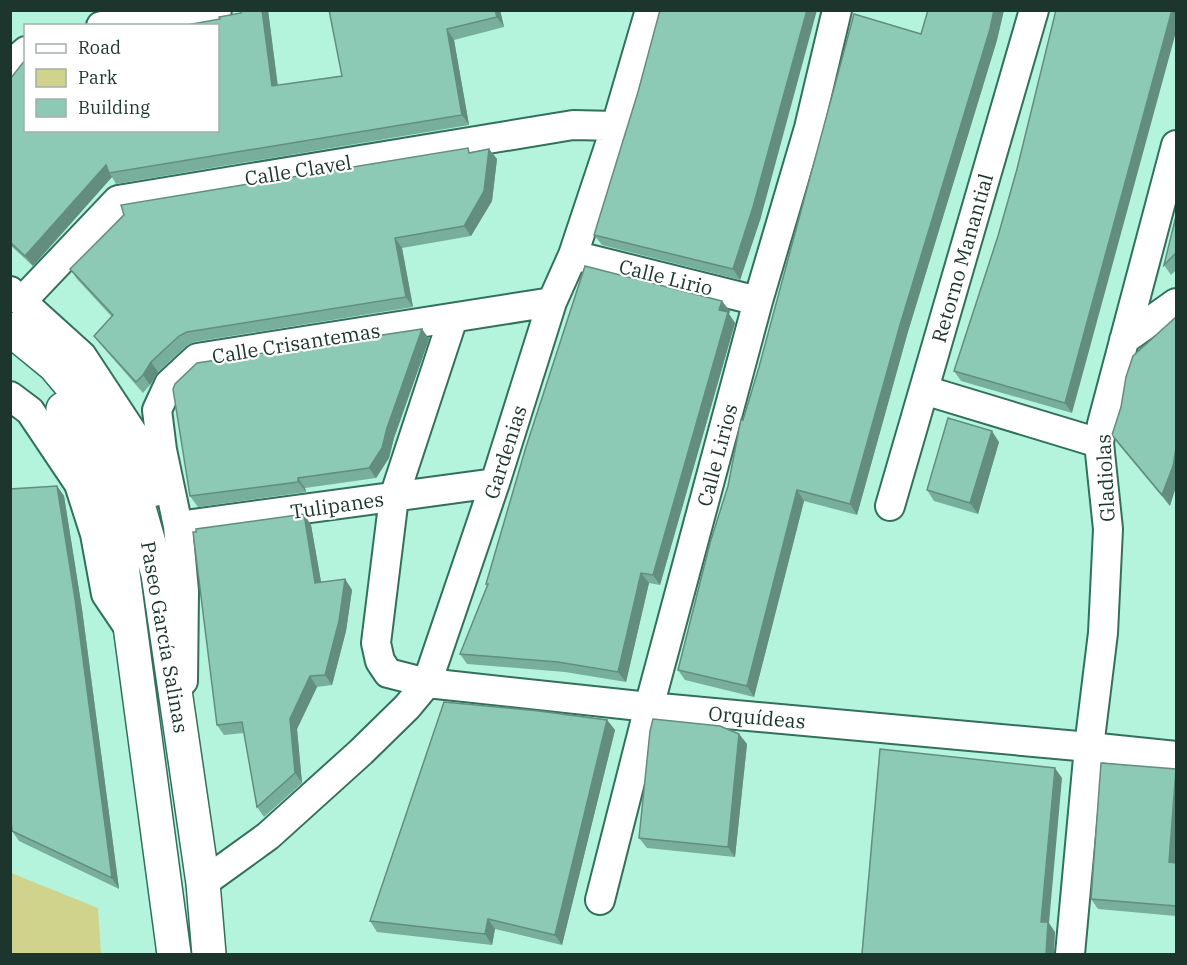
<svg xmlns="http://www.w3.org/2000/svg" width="1187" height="965" viewBox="0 0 1187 965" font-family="'IBM Plex Serif',serif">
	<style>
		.green { fill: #cfd38c }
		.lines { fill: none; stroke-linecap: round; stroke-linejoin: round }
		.minor-casing { stroke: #32705d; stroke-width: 32 }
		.secondary-casing { stroke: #32705d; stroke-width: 36 }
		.minor { stroke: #fff; stroke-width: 28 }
		.secondary { stroke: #fff; stroke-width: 33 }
		.wall { fill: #78ae9c }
		.shaded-wall { fill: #628d7f }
		.building { fill: #8ccab5; stroke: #628d7f; stroke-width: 1.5 }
		.labels { text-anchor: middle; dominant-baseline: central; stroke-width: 4.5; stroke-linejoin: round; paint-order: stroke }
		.street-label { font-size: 20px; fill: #1c362e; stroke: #fff }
	</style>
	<rect width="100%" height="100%" fill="#b4f4dd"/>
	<path class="green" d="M11,873l87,35 3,46h-90z"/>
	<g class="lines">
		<g class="minor-casing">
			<path id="minor" d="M101,26l116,-16
				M10,65l16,-14
				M573,255l185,46
				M10,291l72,65 56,85 16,51
				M22,301l96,-101 455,-75 43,1
				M453,318l-59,179 -18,146 4,18 8,12 39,10 222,24 440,40 87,9
				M1124,340l52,-37
				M924,390l175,53
				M10,396l20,15 49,73 16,50 11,60 23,34
				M890,506l144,-496
				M178,526l317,-43
				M183,681l1,-90 -6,-65 -16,-76 -5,-40 12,-26 28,-26 355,-56
				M203,883l65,-47 93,-84 46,-45 20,-24 68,-200 57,-181 21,-47 43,-129 34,-116
				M600,900l49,-193 109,-406 51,-173 28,-118
				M1070,954l19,-207 14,-114 5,-104 -9,-86 3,-19 74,-279"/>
		</g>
		<g class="secondary-casing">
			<path id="secondary" d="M10,329l44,36 21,25 37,53 18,34 28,97 45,309 6,71
				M63,409c31,42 47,91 57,142l54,403"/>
		</g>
		<use href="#minor" class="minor"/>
		<use href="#secondary" class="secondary"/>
	</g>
	<path class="wall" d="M64,10h14l-13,2z
		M240,10h28l10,76 64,-10 -13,-66h171l4,17 -50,13 15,85 -353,59 -4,-7 -79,89 -23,-21v-166l231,-66z
		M928,10h76l-7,30 -90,295 -50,180 -53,-14 -50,196 -69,-17 -7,-10 50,-184 15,-66 178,-386z
		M638,92l123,125 -21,63 -138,-35 -8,-10z
		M489,149l8,10 -5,42 -21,35 -69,12 11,59 -219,35 -8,4 -28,26 -8,13 -7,8 -41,-47 -8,-10 18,-19 -35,-38 -7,-10 401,-117z
		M1176,216v54l-5,5 -7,-10z
		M998,236l74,177 -111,-32 -7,-10z
		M730,311l-1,3 6,9 -75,262 -11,-2 -23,99 -61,-10 -98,-8 -7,-10 28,-68 -2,-2z
		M422,329l7,10 -35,99 -5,20 -13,20 -71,10 1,4 -108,15 -8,-11z
		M1121,407l49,99 -51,-61 -7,-10z
		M999,442l-21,72 -44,-13 -7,-11z
		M57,486l7,10 18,113 37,280 -100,-48 -7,-10z
		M311,525l10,57 24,-3 7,11 -6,41 -14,54 -15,2 -20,42 5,54 -38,34 -7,-10 -13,-74 -20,2 -7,-10z
		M607,720l8,10 -53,215 -67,-16 -3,16 -115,-13 -7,-11z
		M739,734l8,10 -12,113 -88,-9 -8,-10z
		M1176,769v147l-78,-7 -7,-10z"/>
	<path class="shaded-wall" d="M262,10h6l11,87 -7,-11z
		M495,10h5l4,17 -7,-10z
		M807,10h10l-56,207 -21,63 -7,-11z
		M994,10h10l-7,30 -90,295 -50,180 -7,-11 50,-179z
		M1172,10h4v22l-104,381 -7,-10z
		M447,29l7,11 15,85 -7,-10z
		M489,149l8,10 -5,42 -21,35 -7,-10z
		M106,165l3,8 3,4 -79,89 -8,-10z
		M395,238l7,10 11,59 -7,-10z
		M722,301l8,10 -1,3 6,9 -75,262 -7,-10z
		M422,329l7,10 -35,99 -5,20 -13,20 -7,-10 18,-40z
		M151,362l7,10 -8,13 -7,-10z
		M992,431l7,11 -21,72 -8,-11z
		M1176,448v39l-6,19 -8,-11z
		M298,478l7,10 1,4 -8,-10z
		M57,486l7,10 18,113 37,280 -7,-11z
		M797,490l7,11 -50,196 -7,-11z
		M304,514l7,11 12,68 -8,-10z
		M641,573l8,10 -23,99 -8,-10z
		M345,579l7,11 -6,41 -14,54 -7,-10z
		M310,676l7,11 -20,42 5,54 -7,-10 -5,-54z
		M607,720l8,10 -53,215 -7,-10z
		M739,734l8,10 -12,113 -7,-10z
		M1055,768l7,10 -13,145 6,9 -1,22h-8l-5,-32z
		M1176,770v102l-7,-10z
		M488,919l7,10 -3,16 -7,-11z"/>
	<path class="building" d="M240,10h22l10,76 70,-10 -13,-66h166l2,7 -50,12 15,86 -353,58 -3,-8 -81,91 -15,-14v-163l16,-20v71h192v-104h-37l39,-7 -1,-2 22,-4z
		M660,10h147l-54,197 -20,62 -139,-34 44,-143z
		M928,10h66l-4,19 -90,296 -50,179 -53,-14 -50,196 -69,-16 32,-127 18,-57 13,-67 2,1 16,-53 95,-353 67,20z
		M1056,10h116l-107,393 -111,-32 44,-135 19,-67z
		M468,148l1,5 20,-4 -5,42 -20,35 -69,12 11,59 -219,35 -8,4 -28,26 -8,13 -7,7 -42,-46 19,-21 -43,-46 54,-54 -3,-10z
		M1176,216v37l-12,12z
		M585,266l137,35 -3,9 9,2 -75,263 -12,-2 -23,99 -60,-10 -98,-8 28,-70h-2l40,-137z
		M1176,317v131l-3,18 -11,29 -50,-60 9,-28 5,-30 7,-21z
		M422,329l-35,99 -5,20 -13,20 -71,10v4l-108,14 -17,-107 2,-5 22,-21z
		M948,418l44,13 -22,72 -43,-13z
		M57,486l18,113 37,279 -100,-47 -2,-22v-320z
		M304,514l11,69 30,-4 -6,42 -14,54 -15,1 -20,43 5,54 -38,34 -15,-85 -25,3 -24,-193h3v-3z
		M444,702l95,9 68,9 -52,215 -67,-16 -3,15 -115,-13z
		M653,719l67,7 19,8 -11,113 -89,-9 11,-107z
		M880,749l175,19 -14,154h7l-2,32h-184z
		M1101,763l75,6 -7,93 7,1v43l-85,-7z"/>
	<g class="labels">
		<g class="street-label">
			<text transform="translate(298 170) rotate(-9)">Calle Clavel</text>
			<text transform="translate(962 258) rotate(-74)">Retorno Manantial</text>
			<text transform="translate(666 277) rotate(14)">Calle Lirio</text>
			<text transform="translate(296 343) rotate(-9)">Calle Crisantemas</text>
			<text transform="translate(505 452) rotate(-72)">Gardenias</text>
			<text transform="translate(717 455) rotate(-75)">Calle Lirios</text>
			<text transform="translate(1105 478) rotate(-93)">Gladiolas</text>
			<text transform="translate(337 505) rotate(-8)">Tulipanes</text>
			<text transform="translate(165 637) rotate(80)">Paseo García Salinas</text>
			<text transform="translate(757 717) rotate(5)">Orquídeas</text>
		</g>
	</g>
	<rect width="1187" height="965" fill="none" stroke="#1c362e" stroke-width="24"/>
	<rect x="24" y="24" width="195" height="108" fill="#ffffff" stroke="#a4afab" stroke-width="1.5"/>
	<rect x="36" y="44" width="30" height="9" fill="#ffffff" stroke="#a4afab" stroke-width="1.5"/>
	<text x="78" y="54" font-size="18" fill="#1c362e">Road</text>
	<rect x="36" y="69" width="30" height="18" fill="#cfd38c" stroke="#a4afab" stroke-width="1.5"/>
	<text x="78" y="84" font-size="18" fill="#1c362e">Park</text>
	<rect x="36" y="99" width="30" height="18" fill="#8ccab5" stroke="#a4afab" stroke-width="1.5"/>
	<text x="78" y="114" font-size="18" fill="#1c362e">Building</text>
</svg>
